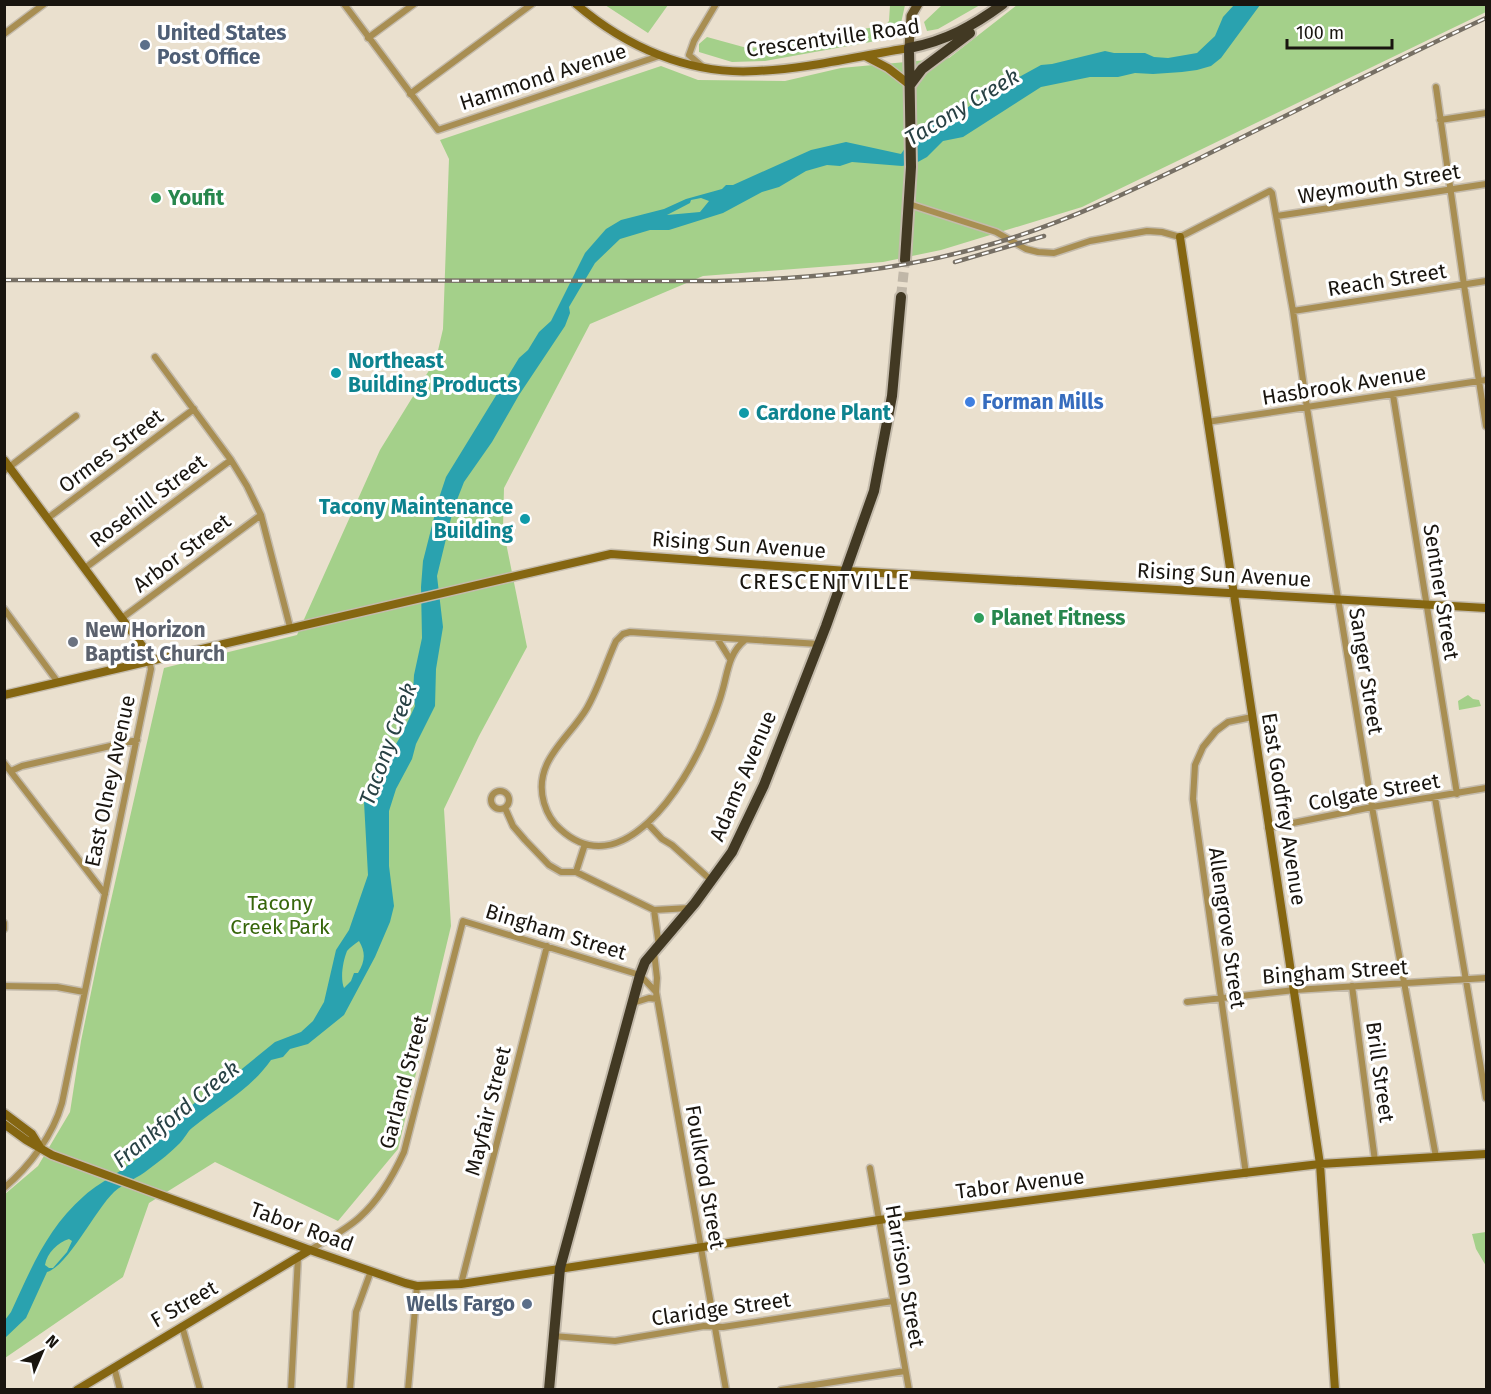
<svg xmlns="http://www.w3.org/2000/svg" width="1491" height="1394" viewBox="0 0 1491 1394" font-family="'Fira Sans',sans-serif">
	<style>
		.green { fill: #a4d08a }
		.water { fill: #2aa2af; fill-rule: evenodd }
		.lines { fill: none; stroke-linecap: round; stroke-linejoin: round }
		.highway-tunnel { stroke: #c0b7a8; stroke-width: 10; stroke-dasharray: 10 5; stroke-linecap: butt }
		.street-casing { stroke: #c4bbac; stroke-width: 9 }
		.secondary-casing { stroke: #c4bbac; stroke-width: 11 }
		.primary-casing { stroke: #c4bbac; stroke-width: 12 }
		.highway-casing { stroke: #c4bbac; stroke-width: 14 }
		.street { stroke: #a88e52; stroke-width: 6 }
		.secondary { stroke: #856611; stroke-width: 8 }
		.primary { stroke: #604e24; stroke-width: 9 }
		.highway { stroke: #423923; stroke-width: 10 }
		.rail-casing { stroke: #777065; stroke-width: 4.5 }
		.rail { stroke: #fff; stroke-width: 2; stroke-dasharray: 7; stroke-linecap: butt }
		.service-dot { fill: #5c6f8a; stroke: #fff; stroke-width: 2 }
		.leisure-dot { fill: #2e9e5b; stroke: #fff; stroke-width: 2 }
		.culture-dot { fill: #0f9aa8; stroke: #fff; stroke-width: 2 }
		.shop-dot { fill: #3f7fe0; stroke: #fff; stroke-width: 2 }
		.worship-dot { fill: #6b7280; stroke: #fff; stroke-width: 2 }
		.labels { text-anchor: middle; dominant-baseline: central; stroke-width: 6; stroke-linejoin: round; paint-order: stroke }
		.service-label { font-size: 21px; font-weight: bold; fill: #4e5e75; stroke: #fff; text-anchor: start }
		.street-label { font-size: 21px; fill: #19150f; stroke: #fff }
		.leisure-label { font-size: 21px; font-weight: bold; fill: #27864d; stroke: #fff; text-anchor: start }
		.culture-label { font-size: 21px; font-weight: bold; fill: #0d838f; stroke: #fff; text-anchor: start }
		.shop-label { font-size: 21px; font-weight: bold; fill: #366cbe; stroke: #fff; text-anchor: start }
		.worship-label { font-size: 21px; font-weight: bold; fill: #5b616d; stroke: #fff; text-anchor: start }
		.park-label { font-size: 21px; fill: #37660b; stroke: #fff }
		.water-label { font-size: 22px; font-style: italic; fill: #284144; stroke: #fff }
		.neighbourhood-label { font-size: 22px; letter-spacing: 1.5px; fill: #19150f; stroke: #fff }
	</style>
	<rect width="100%" height="100%" fill="#eae0ce"/>
	<path class="green" d="M605,5h63l-20,28z
		M890,5h15l-7,32 -133,24 -33,1 -33,-10v-8l8,-7 40,11 19,-1 72,-15 47,-6 4,-5z
		M942,5v-1l38,1 -42,24 -11,2 -3,-9z
		M1017,5h469v7l-404,195 -141,43 -58,12 -180,14 -113,48 -86,164 -1,40 24,119 -48,89 -35,73 7,117 -53,223 -60,72 -123,-59 -66,41 -26,74 -118,81v-164l33,-28 32,-54 11,-71 20,-97 63,-276 133,-33 83,-185 56,-91 7,-30 6,-170 -9,-19 221,-74 37,14 87,1 56,-13 108,-10z
		M1468,695l5,4 6,1 2,6 -22,4 -1,-9z
		M1486,1232v34l-10,-17 -4,-15z"/>
	<path class="water" d="M1234,5h26l-39,53 -10,8 -14,4 -15,2 -29,2 -18,-1 -17,4h-28l-49,10 -78,50 -20,4 -16,16 -11,6 -14,3 -50,-4 -12,4 -13,-1 -21,6 -27,16 -17,5 -39,21 -54,17h-19l-30,9 -25,24 -26,44 1,6 -5,13 -46,69 -27,47 -28,40 -11,28 -16,66 6,51 -7,42 -1,37 -19,38 -4,15 -16,30 -7,22v55l5,40 -4,16 -15,35 -31,58 -36,29 -18,5 -7,8 -12,3c-20,29 -52,46 -79,68 -5,4 -7,10 -12,15 -9,9 -20,18 -31,26 -11,9 -25,14 -35,23 -18,17 -47,75 -67,80l-21,46 -21,20v-18l6,-8c20,-43 36,-84 73,-116 17,-16 58,-33 67,-55l55,-48 26,-16 43,-35 26,-10 12,-11 11,-19 12,-52 13,-20 19,-55 -4,-73 9,-20 29,-48 13,-28 -2,-13 1,-18 8,-37 -1,-51 2,-26 16,-63 7,-21 73,-119 9,-8 11,-18 12,-11 34,-68 21,-24 15,-9 43,-11 22,-10 36,-10 4,-4h7l78,-35 35,-8 55,12 11,-16 14,-12 31,-11 24,-17 60,-33 11,-1 53,-13 9,2h31l9,4 14,1 29,-5 18,-17 8,-19zM701,198l8,3 -9,11 -33,3 23,-12 1,-3zM359,941c7,12 6,20 -1,32h-4l-3,8 -7,7c-4,-10 -1,-27 3,-37 3,-4 8,-7 12,-10zM69,1239l3,2 -5,11 -14,16h-4l-4,-3c2,-12 13,-23 24,-26z"/>
	<g class="lines">
		<path class="highway-tunnel" d="M901,297l4,-37"/>
		<g class="street-casing">
			<path id="street" d="M344,4l94,126 221,-74
				M4,34l40,-30
				M368,38l46,-34
				M703,67l-14,-12 5,-14 22,-37
				M1436,87l28,198 22,141
				M410,94l122,-90
				M1440,120l46,-7
				M909,204l87,28 30,17 12,3 16,1 36,-12 57,-10 15,1 18,5 90,-46 2,2 21,118 14,97 65,399 64,350
				M1277,216l209,-32
				M1293,311l193,-30
				M155,357l76,103 16,26 14,29 29,112
				M1393,395l64,399
				M1207,422l279,-42
				M4,471l72,-55
				M48,518l146,-109
				M85,568l146,-108
				M4,609l53,72
				M122,618l139,-103
				M717,638l13,21
				M745,640c-17,14 -17,32 -23,52 -4,15 -10,29 -16,43 -21,50 -84,151 -146,94 -8,-7 -13,-16 -16,-26 -12,-42 25,-64 43,-95 12,-21 19,-45 29,-67l7,-7 7,-2 189,12
				M4,763l101,131
				M11,771l11,-5 115,-26
				M491 800a9 9 0 1 1 18 0a9 9 0 1 1-18 0Z
				M1435,798l51,300
				M505,808l8,18 12,14 24,25 12,7h15l78,38
				M648,824l14,15 10,6 40,36
				M1268,828l104,-21 114,-19
				M576,872l9,-28
				M4,923v6
				M659,946l-5,-36 36,-2
				M654,952l3,26 -1,14
				M4,986l53,1 27,5
				M1352,986l23,175
				M1187,1002l108,-12 191,-12
				M633,1003l16,-5 8,1
				M870,1168l39,222
				M1246,1174l-53,-375 2,-34 8,-18 13,-16 12,-9 24,-5
				M4,1188c26,-22 49,-53 58,-85l89,-434 -2,-9
				M310,1250c16,-10 36,-20 50,-33 20,-18 33,-41 44,-65l59,-231 177,54 16,17 70,398
				M461,1284l86,-338
				M182,1326l18,64
				M553,1336l62,5 89,-15 19,1 170,-26
				M114,1367l6,23
				M291,1390l7,-133
				M350,1390l6,-78 15,-41
				M408,1390l9,-104
				M781,1390l124,-19"/>
		</g>
		<g class="secondary-casing">
			<path id="secondary" d="M576,4c50,43 113,71 180,67 51,-2 102,-15 153,-23
				M865,56l23,12 22,17
				M1180,237l140,927 15,226
				M4,460l142,191 3,9
				M4,695l607,-141 236,17 639,37
				M4,1113l28,21 8,13
				M4,1124l22,16 26,15 258,95 95,33 12,3 44,-2 418,-64 339,-44 102,-12 166,-10
				M77,1390l233,-140"/>
		</g>
		<g class="primary-casing">
			<path id="primary" d="M909,48l2,-32 7,-12"/>
		</g>
		<g class="highway-casing">
			<path id="highway" d="M910,85l12,-16 48,-36
				M905,260l6,-93 -2,-119c37,-7 64,-22 94,-44
				M549,1390l11,-122 80,-293 5,-13 50,-59 37,-51 32,-67 62,-159 48,-135 18,-95 9,-99"/>
		</g>
		<use href="#street" class="street"/>
		<use href="#secondary" class="secondary"/>
		<use href="#primary" class="primary"/>
		<use href="#highway" class="highway"/>
		<g class="rail-casing">
			<path id="rail" d="M955,262l89,-26
				M4,280l712,1c96,-2 191,-11 283,-39 72,-22 138,-54 205,-86 95,-46 187,-94 282,-138"/>
		</g>
		<use href="#rail" class="rail"/>
	</g>
	<g class="service-dot">
		<circle cx="145" cy="45" r="6"/>
		<circle cx="527" cy="1304" r="6"/>
	</g>
	<g class="leisure-dot">
		<circle cx="156" cy="198" r="6"/>
		<circle cx="979" cy="618" r="6"/>
	</g>
	<g class="culture-dot">
		<circle cx="336" cy="373" r="6"/>
		<circle cx="744" cy="413" r="6"/>
		<circle cx="525" cy="519" r="6"/>
	</g>
	<circle class="shop-dot" cx="970" cy="402" r="6"/>
	<circle class="worship-dot" cx="73" cy="642" r="6"/>
	<g class="labels">
		<g class="service-label">
			<text x="157" y="33">United States<tspan x="157" dy="24">Post Office</tspan></text>
			<text x="515" y="1304" text-anchor="end">Wells Fargo</text>
		</g>
		<g class="street-label">
			<text transform="translate(833 38) rotate(-8)">Crescentville Road</text>
			<text transform="translate(543 77) rotate(-18)">Hammond Avenue</text>
			<text transform="translate(1379 184) rotate(-9)">Weymouth Street</text>
			<text transform="translate(1387 280) rotate(-9)">Reach Street</text>
			<text transform="translate(1344 385) rotate(-9)">Hasbrook Avenue</text>
			<text transform="translate(111 451) rotate(-37)">Ormes Street</text>
			<text transform="translate(148 501) rotate(-37)">Rosehill Street</text>
			<text transform="translate(739 545) rotate(4)">Rising Sun Avenue</text>
			<text transform="translate(182 553) rotate(-37)">Arbor Street</text>
			<text transform="translate(1224 575) rotate(3)">Rising Sun Avenue</text>
			<text transform="translate(1441 592) rotate(81)">Sentner Street</text>
			<text transform="translate(1366 671) rotate(81)">Sanger Street</text>
			<text transform="translate(743 776) rotate(-67)">Adams Avenue</text>
			<text transform="translate(110 781) rotate(-78)">East Olney Avenue</text>
			<text transform="translate(1374 792) rotate(-10)">Colgate Street</text>
			<text transform="translate(1284 809) rotate(81)">East Godfrey Avenue</text>
			<text transform="translate(1227 928) rotate(82)">Allengrove Street</text>
			<text transform="translate(556 932) rotate(17)">Bingham Street</text>
			<text transform="translate(1335 972) rotate(-4)">Bingham Street</text>
			<text transform="translate(1380 1072) rotate(82)">Brill Street</text>
			<text transform="translate(404 1082) rotate(-75)">Garland Street</text>
			<text transform="translate(488 1111) rotate(-76)">Mayfair Street</text>
			<text transform="translate(705 1177) rotate(80)">Foulkrod Street</text>
			<text transform="translate(1020 1184) rotate(-7)">Tabor Avenue</text>
			<text transform="translate(302 1227) rotate(20)">Tabor Road</text>
			<text transform="translate(905 1276) rotate(80)">Harrison Street</text>
			<text transform="translate(184 1304) rotate(-30)">F Street</text>
			<text transform="translate(721 1309) rotate(-8)">Claridge Street</text>
		</g>
		<g class="leisure-label">
			<text x="168" y="198">Youfit</text>
			<text x="991" y="618">Planet Fitness</text>
		</g>
		<g class="culture-label">
			<text x="348" y="361">Northeast<tspan x="348" dy="24">Building Products</tspan></text>
			<text x="756" y="413">Cardone Plant</text>
			<text x="513" y="507" text-anchor="end">Tacony Maintenance<tspan x="513" dy="24">Building</tspan></text>
		</g>
		<g class="shop-label">
			<text x="982" y="402">Forman Mills</text>
		</g>
		<g class="worship-label">
			<text x="85" y="630">New Horizon<tspan x="85" dy="24">Baptist Church</tspan></text>
		</g>
		<g class="park-label">
			<text x="280" y="903">Tacony<tspan x="280" dy="24">Creek Park</tspan></text>
		</g>
		<g class="water-label">
			<text transform="translate(962 107) rotate(-31)">Tacony Creek</text>
			<text transform="translate(388 744) rotate(-70)">Tacony Creek</text>
			<text transform="translate(176 1114) rotate(-39)">Frankford Creek</text>
		</g>
		<g class="neighbourhood-label">
			<text x="825" y="581">CRESCENTVILLE</text>
		</g>
	</g>
	<rect width="1491" height="1394" fill="none" stroke="#19150f" stroke-width="12"/>
	<g transform="translate(42 1352) rotate(44)" stroke="#ffffff" stroke-width="4.5" paint-order="stroke">
	<path d="M0-4.5L10 22L0 15L-10 22Z" fill="#19150f"/>
	<text y="-9" font-size="16" font-weight="bold" text-anchor="middle" fill="#19150f">N</text>
	</g>
	<path d="M1287 39v9h105v-9" fill="none" stroke="#19150f" stroke-width="3"/>
	<text x="1296" y="39" font-size="18" fill="#19150f" stroke="#ffffff" stroke-width="4.5" paint-order="stroke">100 m</text>
</svg>
